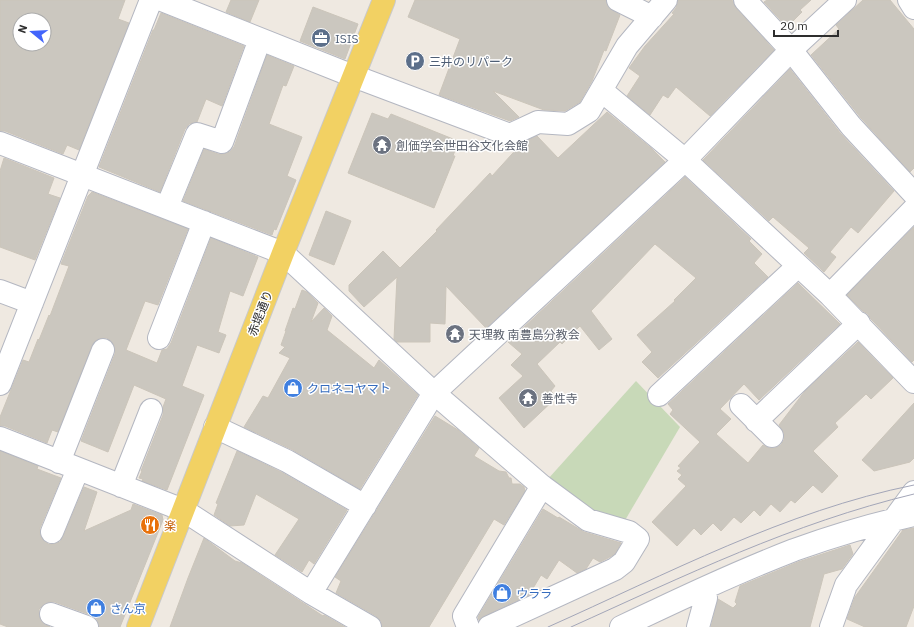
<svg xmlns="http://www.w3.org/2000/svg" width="914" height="627" viewBox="0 0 914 627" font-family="'IBM Plex Sans','Noto Sans JP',sans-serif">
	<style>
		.cemetery { fill: #c8d9b8 }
		.building { fill: #cbc7bf; stroke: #cbc5ba; fill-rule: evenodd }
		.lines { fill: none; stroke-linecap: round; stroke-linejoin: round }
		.minor-casing { stroke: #b4b7c1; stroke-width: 24 }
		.major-casing { stroke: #c9c9c9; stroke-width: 24 }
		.minor { stroke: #fff; stroke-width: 22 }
		.major { stroke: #f2d163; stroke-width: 22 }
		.tram { stroke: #a3a6b8; stroke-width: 1 }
		.labels { text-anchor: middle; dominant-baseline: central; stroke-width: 3; stroke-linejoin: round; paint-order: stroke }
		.service-label { font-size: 12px; fill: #4e5e75; stroke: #fff; text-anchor: start }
		.worship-label { font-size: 12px; fill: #5b616d; stroke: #fff; text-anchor: start }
		.street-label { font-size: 12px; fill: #2e2e2e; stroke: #fff }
		.shop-label { font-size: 12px; fill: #366cbe; stroke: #fff; text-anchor: start }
		.food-label { font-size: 12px; fill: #c56008; stroke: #fff; text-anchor: start }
	</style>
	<rect width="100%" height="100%" fill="#efe9e1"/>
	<path class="cemetery" d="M636,381l44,46 -56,95 -36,-13 -40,-30z"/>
	<path class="building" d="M0,0h125l-7,19 11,4 -50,127 -12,-5 -4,9 -58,-23h-5zM20,20h24v24h-24z
		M231,0h28l-9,22 -24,-10z
		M415,0h191l2,7 12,8 -14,36 -2,-1 -12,31 -12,21 -15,9 -21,-1 -51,-19 26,26 -9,4 -71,-26 21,-56 -52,-22z
		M678,0h54l4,8 38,42 -64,66 -34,-29 -8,11 -5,-3 -13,20 -23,-19 13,-20 -11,-8 16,-22 29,-32 -2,-1 4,-5z
		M767,0h44l-11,10 2,2 -15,15 -23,-25z
		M863,0h27l24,29v139l-4,4 -49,-54 -50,-63 28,-26 -3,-4z
		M313,7l45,17 -13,35 -45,-18z
		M161,13l83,33 -22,60 -16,-7 -9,23 -8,2 -4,5 -25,63 -61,-25 54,-137h1z
		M267,55l27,11 -8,20 -3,-1 -14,39 33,13 -15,39 9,4 -20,50 -2,-1 -2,6 -89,-34 21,-52 14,5h6l6,-2 4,-5z
		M790,69l51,65 53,57 -36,42 -7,-6 -21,25 6,5 -12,15 -20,-19 5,-5 -36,-31 -4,4 -66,-61z
		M607,112l44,36 14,14 -179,166 -40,-42 -1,38 -15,-1v19h-33l-3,-3 3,-62 -33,30 -15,-16v-6l34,-34 17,17 37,-37 -1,-1 54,-57 2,3 30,-33 15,-7 21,22z
		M372,113l16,6 3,-5 67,27 -5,15h2l-21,52 -86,-35z
		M4,158l50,20 -6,16 12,4 -25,62 -35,-13v-76z
		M685,177l66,62 -2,2 13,13 -8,9 14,14 -110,101 -16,-16 10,-10 -15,-17 38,-34 -1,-1 22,-22 -41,-34 -64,67 21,28 -13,11 -19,-24 -18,18 -2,-2 -23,22 18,22 -4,5 6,6 -33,31 -25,-30 24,-22 -12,-11 11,-11 -14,-12z
		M92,192l96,37 -30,76 -13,-4 -19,49 31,13 5,-13 5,-1 4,-6 40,-105 47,19 -15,39 -13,-5 -12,41 8,3 -7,18 -22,-8 -15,41 22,9 -37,95 -25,-9 1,-2 -4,-1 3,-7h-1l22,-56v-8l3,-8 -32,-14 -26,67 -27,-11 34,-87v-5l-2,-6 -6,-5h-5l-6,2 -4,5 -34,87 -6,-2 -5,13 -42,-17h-5v-9l23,-57 6,2 9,-23 1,1 10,-25 1,1 19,-50 -8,-2 27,-68z
		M326,211l25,10 -17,44 -25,-10z
		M914,227v133l-2,2 -41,-43 -3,-5 -5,-3 -16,-16z
		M798,283l42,41 -81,76 -15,-16 -24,25 11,10 -15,15 32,29 15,-18 6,3h6l6,-3 3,-5v-7l-5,-8 26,-34 53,-49 35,36 -22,21 -5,-5 -31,29 3,4 -25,24 25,25 -16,17 -9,-8 -18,18 -4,-3 -11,12 -9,-8 -11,12 -6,-6 -13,13 -7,-6 -13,14 -8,-8 -12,12 -7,-7 -17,18 -25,-24 34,-36 -8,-7 4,-4 -5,-4 4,-3 -3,-2 22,-24 -30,-28 3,-4 -5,-6z
		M302,290l5,2 11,11 -7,19 13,-14 8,8 -5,14 47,38 5,-8 39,35 -58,94 -67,-39 -49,-23 19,-31 5,2 22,-40 -11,-5 6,-6 -4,-2 5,-14h-1l8,-23 2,1z
		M914,403v55l-4,4 -36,9 -12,-11z
		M435,416l23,14 21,18 -5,8 25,15 7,1 3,6h2l1,6h8l4,3 1,4 -21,34 -10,-6 -65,108h-47l-1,-6 -5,-5 -40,-23 5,-12 -6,-4z
		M0,451l38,15 -1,3 24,9 -21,50v6l2,5 6,5h6l6,-2 3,-5 21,-50 13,5 -13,39 47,-21 2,-6 29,11 1,5 -43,107h-21l-2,-8 -6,-4 -36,-13h-6l-6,3 -4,4v7l3,6 8,5h-42l-8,-3z
		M237,451l44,21 66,38 -33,54 -5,-4 -7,12 -27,-17 24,-36 -43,-25 -12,31 -14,1 -16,-11 4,-11 -2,-1z
		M543,509l15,9 1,-1 25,15 37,11 -6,11 -7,4 -8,4 -7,-4 -7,11 -9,4 -18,-13 -12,19 -6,-4 -12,20 -45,21 -5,4 -1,-3z
		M914,528v78l-8,21h-41l-18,-8 8,-22 48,-67z
		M204,538l31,23 7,2 81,53 1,-1 21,12h-175l18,-49z
		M850,545l3,9 -11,15 -18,5 -14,53h-99l7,-28 15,9 4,-4 -2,-2 5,-16 58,-24z"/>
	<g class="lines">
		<g class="minor-casing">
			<path id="minor" d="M162,0l181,72 167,63 28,-13 30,2 21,-13 38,-65 39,-46
				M618,0l34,17
				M745,0l46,50 60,76 63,68
				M909,0l5,8
				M602,91l83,69 145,135 84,87
				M0,143l283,110 151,140 108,93 46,34 41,12 9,7 -14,23 -9,7 -126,58
				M167,207l30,-73 25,8 38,-103
				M0,291l32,12
				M830,295l84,-86
				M159,338l45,-116
				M0,384l151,-384
				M659,395l139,-129
				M741,405l31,31
				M756,421l103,-98
				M215,427l72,34 78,45
				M0,438l183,72 128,83 59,34
				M59,462l44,-112
				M121,486l30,-76
				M52,532l26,-63
				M311,593l123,-200 251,-233 106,-110 54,-50
				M51,614l36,13
				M468,627l-4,-11 78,-130
				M621,627c57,-27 114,-54 173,-77 39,-14 79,-26 120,-35
				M698,627l8,-29 -1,-10
				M831,627l15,-42 68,-93"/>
		</g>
		<g class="major-casing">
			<path id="major" d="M138,627l145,-374 101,-253"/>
		</g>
		<use href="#minor" class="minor"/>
		<use href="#major" class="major"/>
		<path class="tram" d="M548,627c119,-53 237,-116 366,-142
			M571,627c113,-51 222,-104 343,-133"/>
	</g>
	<defs>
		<g id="office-disc" transform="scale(1)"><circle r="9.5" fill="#5c6f8a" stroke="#fff"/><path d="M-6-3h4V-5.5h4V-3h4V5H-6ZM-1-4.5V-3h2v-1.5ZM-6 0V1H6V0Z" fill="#fff"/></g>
		<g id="parking-disc" transform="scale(1)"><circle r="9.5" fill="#5c6f8a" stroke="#fff"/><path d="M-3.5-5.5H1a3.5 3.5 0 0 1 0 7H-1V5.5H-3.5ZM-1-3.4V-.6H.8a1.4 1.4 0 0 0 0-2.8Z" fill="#fff"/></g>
		<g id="temple-disc" transform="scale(1)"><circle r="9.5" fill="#6b7280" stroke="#fff"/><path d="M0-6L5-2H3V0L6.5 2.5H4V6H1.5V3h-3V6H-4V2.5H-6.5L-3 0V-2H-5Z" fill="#fff"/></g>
		<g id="shop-disc" transform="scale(1)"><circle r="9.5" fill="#3f7fe0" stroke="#fff"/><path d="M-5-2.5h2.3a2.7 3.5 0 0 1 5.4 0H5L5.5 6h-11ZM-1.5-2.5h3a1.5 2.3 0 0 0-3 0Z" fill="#fff"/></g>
		<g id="restaurant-disc" transform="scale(1)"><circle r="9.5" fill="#e8710a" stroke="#fff"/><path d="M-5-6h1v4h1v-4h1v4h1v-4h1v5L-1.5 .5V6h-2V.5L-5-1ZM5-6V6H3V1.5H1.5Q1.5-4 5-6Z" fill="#fff"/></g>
	</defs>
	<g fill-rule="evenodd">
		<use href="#office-disc" x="321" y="38"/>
		<use href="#parking-disc" x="415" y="61"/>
		<use href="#temple-disc" x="382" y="145"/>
		<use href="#temple-disc" x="455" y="334"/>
		<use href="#shop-disc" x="293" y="388"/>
		<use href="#temple-disc" x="528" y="398"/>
		<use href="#restaurant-disc" x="150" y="525"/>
		<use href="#shop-disc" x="502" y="593"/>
		<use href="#shop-disc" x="96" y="608"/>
	</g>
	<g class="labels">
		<g class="service-label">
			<text x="335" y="38">ISIS</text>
			<text x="429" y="61">三井のリパーク</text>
		</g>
		<g class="worship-label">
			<text x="396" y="145">創価学会世田谷文化会館</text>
			<text x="469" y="334">天理教 南豊島分教会</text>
			<text x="542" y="398">善性寺</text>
		</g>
		<g class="street-label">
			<text transform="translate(260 313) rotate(-69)">赤堤通り</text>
		</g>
		<g class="shop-label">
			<text x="307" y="388">クロネコヤマト</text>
			<text x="516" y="593">ウララ</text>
			<text x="110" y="608">さん京</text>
		</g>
		<g class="food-label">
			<text x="164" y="525">楽</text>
		</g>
	</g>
	<g transform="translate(32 32) rotate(288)"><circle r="19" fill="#ffffff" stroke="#ababab"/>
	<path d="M0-3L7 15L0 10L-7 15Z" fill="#4264fb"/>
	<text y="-6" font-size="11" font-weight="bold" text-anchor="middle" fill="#2e2e2e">N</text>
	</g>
	<path d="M774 30v6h64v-6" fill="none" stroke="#2e2e2e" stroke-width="2"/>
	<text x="780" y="30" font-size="12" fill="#2e2e2e" stroke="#ffffff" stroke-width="3" paint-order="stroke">20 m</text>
</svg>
